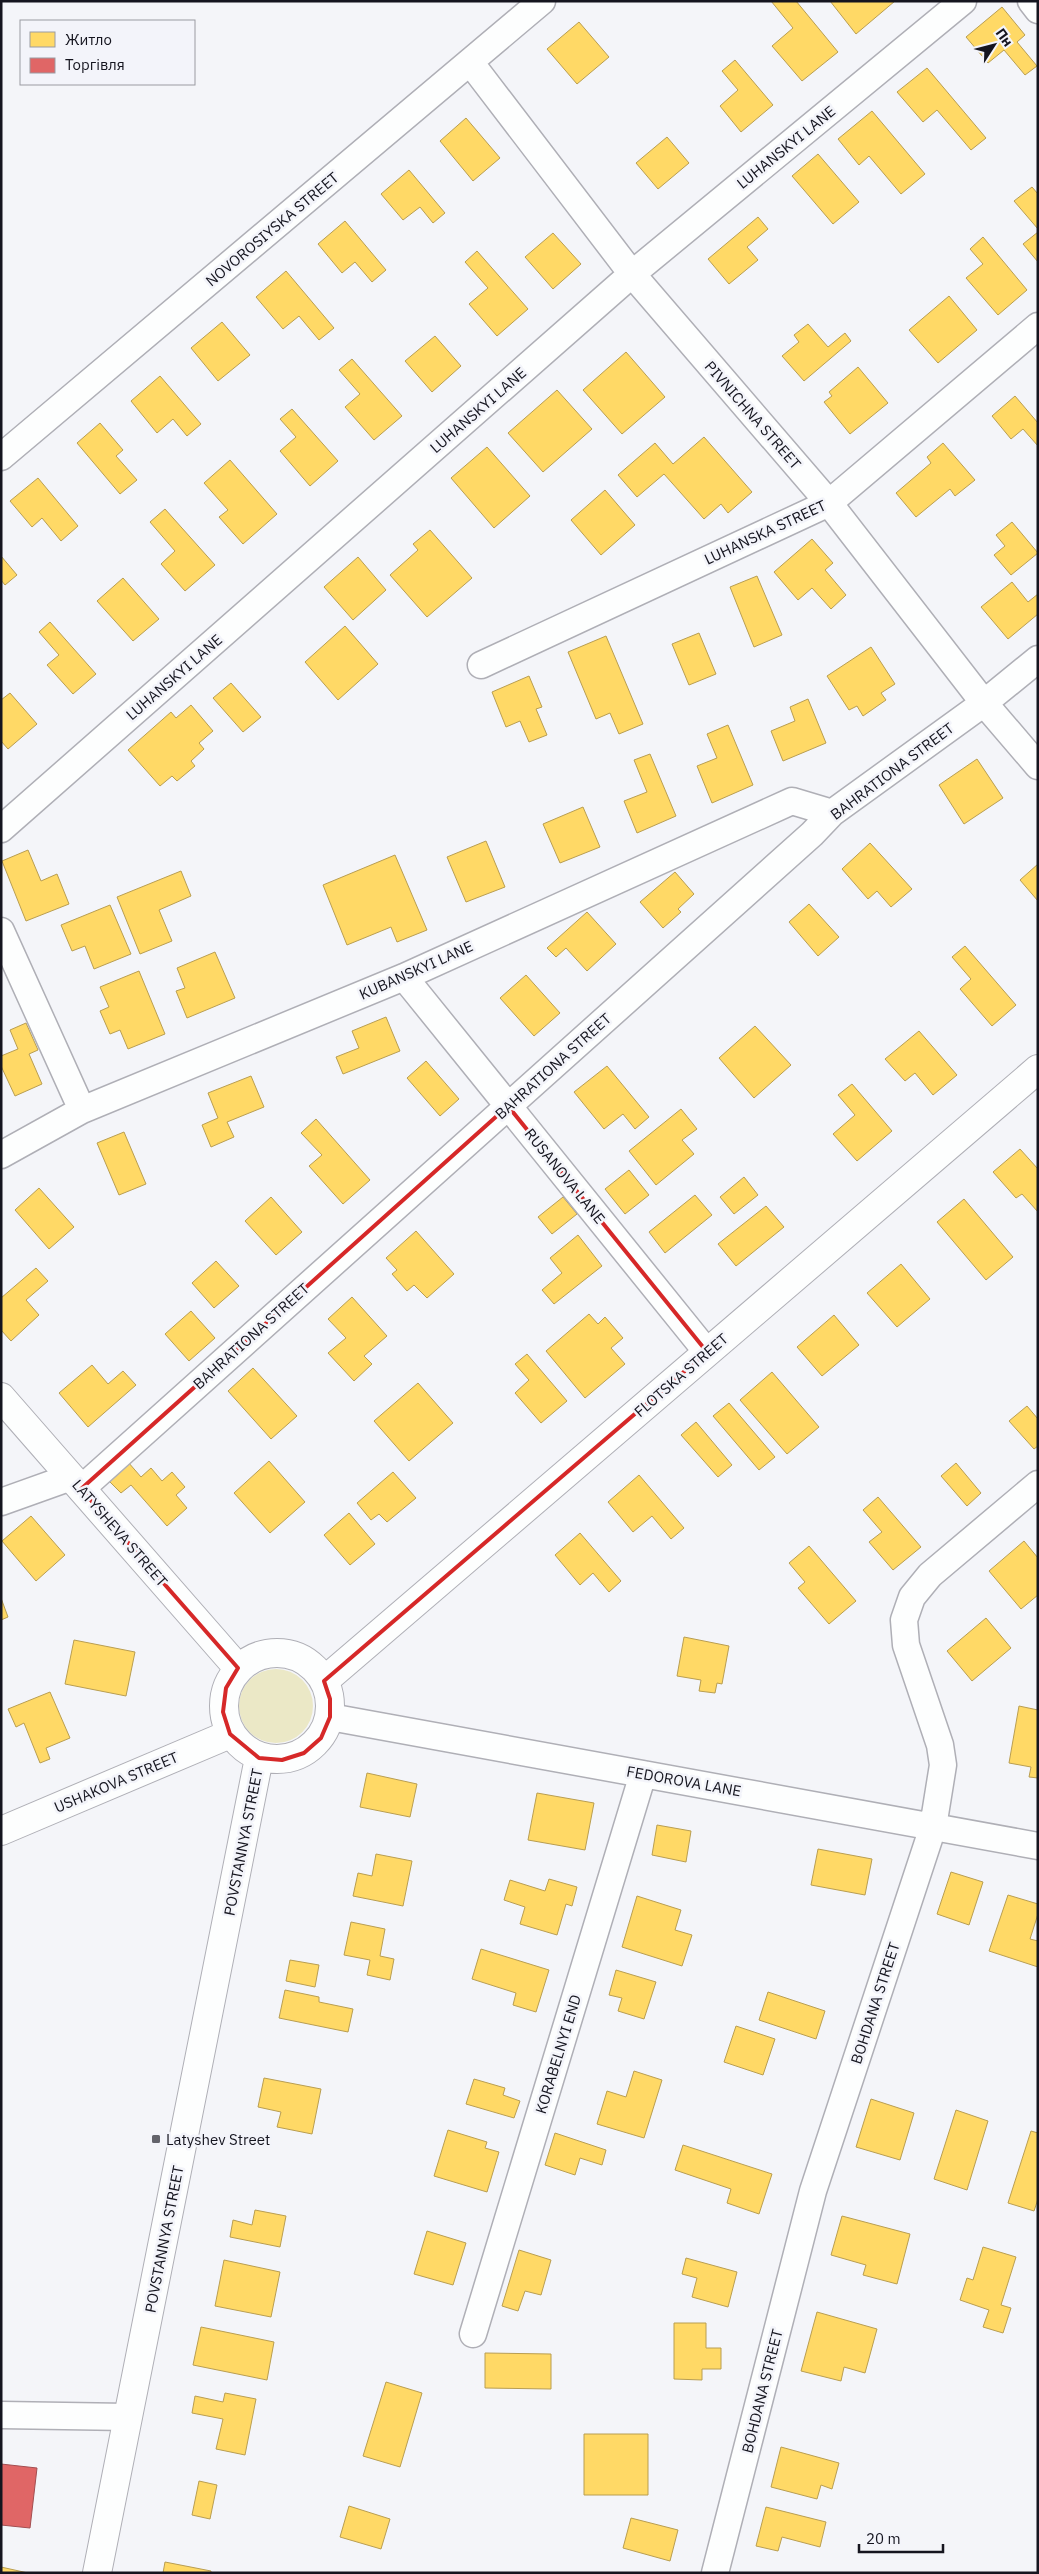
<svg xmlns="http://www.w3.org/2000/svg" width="1039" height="2574" viewBox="0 0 1039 2574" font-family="'IBM Plex Sans',sans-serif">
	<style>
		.green { fill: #ebe8c6 }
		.homes { fill: #ffd966; stroke: #b99e51 }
		.shops { fill: #e06666; stroke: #a34e51 }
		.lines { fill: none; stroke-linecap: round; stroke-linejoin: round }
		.street-casing { stroke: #afafb6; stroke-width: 29 }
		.secondary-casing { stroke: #afafb6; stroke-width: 30 }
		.street { stroke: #fdfefe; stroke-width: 26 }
		.secondary { stroke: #fdfefe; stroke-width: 28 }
		.marked { fill: none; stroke: #d62828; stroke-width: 4; stroke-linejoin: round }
		.poi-dot { fill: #63636b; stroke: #f3f4fa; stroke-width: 2 }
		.labels { text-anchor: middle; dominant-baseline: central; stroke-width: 5; stroke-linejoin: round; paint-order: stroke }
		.street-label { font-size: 15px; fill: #15151f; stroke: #f3f4fa }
		.poi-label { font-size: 15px; fill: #15151f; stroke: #f3f4fa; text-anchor: start }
	</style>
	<rect width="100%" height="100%" fill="#f4f5f9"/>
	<path class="green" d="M239 1706a37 37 0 1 1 74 0a37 37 0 1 1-74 0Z"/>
	<path class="homes" d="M771,1h25l42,51 -36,29 -30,-35 21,-18z
		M830,1h65l-39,33z
		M1002,7l23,28 -8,7 20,24 -12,9 -21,-25 -16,13 -22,-26z
		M579,22l30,35 -32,27 -30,-35z
		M735,60l38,45 -32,27 -21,-26 18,-16 -16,-19z
		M927,68l59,70 -15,12 -34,-40 -14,12 -26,-30z
		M872,111l53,63 -24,20 -32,-38 -10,9 -21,-26z
		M466,118l34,40 -27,23 -33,-40z
		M667,137l22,26 -31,26 -22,-26z
		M818,154l41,48 -26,22 -41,-48z
		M409,170l36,43 -12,10 -13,-16 -17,13 -22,-26z
		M1032,187l6,7v35l-24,-28z
		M758,217l10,12 -21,18 11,13 -29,24 -21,-25z
		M345,221l41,49 -14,12 -17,-20 -13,11 -24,-29z
		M1038,232v30l-15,-18z
		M553,233l28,31 -28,25 -28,-32z
		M983,237l44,53 -29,25 -32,-37 17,-14 -13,-15z
		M477,251l51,58 -31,27 -28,-32 19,-16 -23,-26z
		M286,271l48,57 -15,12 -20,-24 -16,13 -27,-32z
		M949,296l28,34 -39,33 -29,-33z
		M222,322l28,33 -32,26 -27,-33z
		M808,324l20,23 17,-14 6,8 -47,40 -22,-25 17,-14 -5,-7z
		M435,336l26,30 -29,26 -27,-31z
		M626,352l39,45 -43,37 -39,-44z
		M352,359l50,57 -28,24 -29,-33 15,-13 -21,-24z
		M858,367l30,36 -38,31 -26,-32 8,-6 -3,-4z
		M160,376l41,48 -14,12 -14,-17 -16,14 -26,-32z
		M557,390l35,39 -49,43 -35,-39z
		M1015,396l23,27v23l-15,-17 -12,10 -19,-23z
		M292,409l46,52 -28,25 -30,-35 16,-14 -16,-18z
		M100,423l23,27 -7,6 21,24 -17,14 -43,-51z
		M704,437l48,55 -24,21 -7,-9 -17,15 -40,-45 -27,23 -19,-22 37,-32 18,21z
		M943,443l32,37 -20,16 -5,-7 -34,28 -20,-24 35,-30 -4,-6z
		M487,447l43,49 -36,32 -43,-50z
		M230,460l47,54 -34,30 -24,-27 9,-7 -24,-27z
		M38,478l40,48 -17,15 -19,-23 -10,9 -22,-26z
		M605,490l30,35 -34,30 -30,-35z
		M165,509l50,56 -30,26 -24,-27 14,-13 -25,-29z
		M1012,522l26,31 -27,22 -17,-20 11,-9 -9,-11z
		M430,530l42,48 -45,39 -37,-42 28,-25 -5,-6z
		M812,539l21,24 -8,7 21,25 -15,14 -19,-21 -14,12 -24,-28z
		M1,556l16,19 -12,10 -4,-5z
		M358,557l28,33 -33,30 -29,-33z
		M757,576l25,59 -28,12 -24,-60z
		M123,578l36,41 -26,22 -36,-40z
		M1012,582l16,20 10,-8v20l-30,25 -27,-32z
		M50,622l46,52 -23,20 -26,-29 12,-10 -20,-23z
		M345,626l33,38 -40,36 -33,-38z
		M699,633l17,41 -27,11 -17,-41z
		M606,636l37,88 -24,10 -9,-21 -14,6 -28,-67z
		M871,647l24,37 -14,9 5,7 -23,16 -6,-10 -8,4 -22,-34z
		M529,676l13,31 -6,2 11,26 -18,7 -9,-21 -14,6 -14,-35z
		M231,683l30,34 -18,15 -30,-34z
		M10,693l27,31 -29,25 -7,-8v-41z
		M808,699l18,44 -43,18 -12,-30 24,-10 -5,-14z
		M191,705l22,26 -14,12 5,6 -13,12 4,5 -18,15 -5,-5 -12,10 -32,-36 43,-38 5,6z
		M728,725l25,60 -41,18 -15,-37 20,-8 -10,-24z
		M650,754l26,62 -39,17 -13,-32 23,-9 -13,-32z
		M977,759l26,39 -39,26 -25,-39z
		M583,807l17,40 -40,16 -17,-39z
		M486,841l19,46 -39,15 -19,-45z
		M870,843l42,46 -21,18 -14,-16 -9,8 -26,-30z
		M28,850l13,31 16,-7 12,30 -43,17 -24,-60z
		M395,855l32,75 -30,12 -6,-15 -44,18 -24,-60z
		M1038,864v37l-18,-21z
		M181,871l10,25 -32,14 13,31 -32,13 -23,-57z
		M675,872l19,22 -16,15 3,3 -18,16 -23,-26z
		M809,904l30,33 -21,19 -29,-34z
		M110,905l21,49 -37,15 -9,-23 -13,5 -11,-26z
		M587,912l29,32 -29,27 -21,-23 -10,9 -9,-9z
		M965,946l51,59 -24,21 -32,-37 11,-10 -19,-22z
		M215,952l20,46 -48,20 -11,-27 9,-3 -8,-20z
		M139,971l26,63 -37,15 -8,-19 -10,4 -10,-23 9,-4 -9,-20z
		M526,975l34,38 -26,23 -34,-38z
		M386,1017l14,34 -57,23 -7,-17 23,-9 -7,-17z
		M26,1023l12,27 -9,4 13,30 -27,12 -14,-30v-10l17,-7 -8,-19z
		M755,1026l36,39 -37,33 -35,-40z
		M919,1031l38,44 -24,20 -18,-22 -10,8 -20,-22z
		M426,1061l33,38 -19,17 -33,-38z
		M607,1066l42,51 -14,12 -12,-15 -19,15 -30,-37z
		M251,1076l13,31 -37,15 7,15 -23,10 -9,-22 16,-7 -10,-25z
		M852,1084l40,47 -35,30 -24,-27 22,-19 -17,-20z
		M681,1109l16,20 -15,11 12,14 -38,31 -27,-34z
		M316,1119l54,61 -27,24 -34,-38 13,-11 -21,-22z
		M124,1132l22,52 -27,11 -22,-52z
		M1020,1149l18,20v43l-16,-18 -6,4 -23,-26z
		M629,1170l20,25 -24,19 -20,-25z
		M744,1177l14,18 -24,19 -14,-17z
		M39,1188l35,39 -25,22 -34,-39z
		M695,1195l17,20 -47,38 -16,-21z
		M271,1197l31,35 -26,23 -31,-34z
		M563,1197l14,17 -25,20 -14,-17z
		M964,1199l49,58 -27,23 -49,-58z
		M766,1206l18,21 -48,39 -18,-22z
		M416,1231l38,43 -27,24 -13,-13 -7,6 -15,-17 5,-4 -11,-12z
		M578,1235l24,31 -48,38 -12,-14 20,-17 -12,-15z
		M216,1261l23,25 -25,22 -22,-25z
		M901,1264l29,35 -33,28 -30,-34z
		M36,1268l12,13 -22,19 13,15 -28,26 -10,-11v-32z
		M352,1297l35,39 -23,20 8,8 -18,17 -26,-28 18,-15 -18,-19z
		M191,1311l24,27 -26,23 -24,-27z
		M589,1314l9,10 7,-7 18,21 -12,10 14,16 -40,34 -39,-47z
		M834,1315l25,30 -37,31 -25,-29z
		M527,1354l40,47 -26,22 -26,-30 14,-13 -14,-16z
		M92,1365l16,19 15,-13 13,14 -48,42 -29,-34z
		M253,1368l44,48 -26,23 -43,-48z
		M772,1372l47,55 -32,27 -47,-54z
		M418,1383l35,40 -44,38 -35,-40z
		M729,1403l46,54 -16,13 -46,-54z
		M1027,1406l11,13v27l-4,3 -25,-28z
		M696,1422l36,43 -14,12 -37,-42z
		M269,1461l36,41 -35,31 -36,-40z
		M128,1462l13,15 10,-9 11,13 10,-9 13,15 -9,8 11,13 -20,18 -36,-41 -10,8 -13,-13z
		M956,1463l25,30 -14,13 -26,-30z
		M393,1472l23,26 -29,24 -8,-8 -8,6 -14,-17z
		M639,1475l45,53 -13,11 -19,-23 -19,16 -25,-30z
		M878,1497l43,50 -28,23 -24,-28 13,-10 -19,-22z
		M349,1513l26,31 -25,21 -26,-30z
		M31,1516l34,39 -29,26 -34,-40z
		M580,1533l41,48 -12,11 -16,-19 -13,12 -25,-30z
		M1024,1541l14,17v37l-17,14 -32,-38z
		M809,1546l47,55 -27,23 -31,-36 7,-6 -16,-19z
		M1,1598l7,19 -7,3z
		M986,1618l25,30 -39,33 -25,-30z
		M684,1637l45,9 -7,38 -5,-1 -2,10 -16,-2 2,-11 -24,-4z
		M74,1640l61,12 -9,44 -61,-12z
		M50,1692l20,46 -24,10 4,11 -10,4 -16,-40 -8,4 -8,-18z
		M1019,1706l19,4v68l-9,-1 2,-10 -22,-4z
		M367,1773l50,11 -7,33 -50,-10z
		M537,1793l57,10 -9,47 -57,-10z
		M657,1825l34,6 -5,31 -34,-7z
		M818,1849l54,10 -7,36 -54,-10z
		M376,1854l36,7 -9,45 -50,-10 5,-23 14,3z
		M951,1872l32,10 -14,43 -32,-11z
		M549,1879l28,8 -5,19 -6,-2 -9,31 -37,-11 5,-17 -21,-7 6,-20 35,11z
		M1008,1895l30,9v10l-8,25 8,2v26l-49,-16z
		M637,1896l44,14 -6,20 17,5 -10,31 -60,-19z
		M351,1922l34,7 -5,27 14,3 -4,21 -23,-5 3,-15 -26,-5z
		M481,1949l68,21 -13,42 -23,-7 3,-12 -44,-14z
		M290,1960l29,5 -4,22 -29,-6z
		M616,1970l40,12 -12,37 -26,-8 4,-13 -13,-3z
		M285,1990l34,7v5l34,7 -5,23 -69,-14z
		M768,1992l57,19 -9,28 -57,-19z
		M736,2026l39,13 -12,36 -39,-13z
		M634,2071l28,9 -18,58 -47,-14 10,-33 19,6z
		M264,2078l57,11 -9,45 -35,-7 4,-15 -23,-5z
		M474,2079l31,9 -2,7 17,6 -6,17 -48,-14z
		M871,2099l43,14 -14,47 -44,-13z
		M956,2110l32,11 -21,69 -33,-11z
		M448,2130l39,12 -2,6 14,4 -12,40 -53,-16z
		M1031,2131l7,2v66l-4,12 -26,-8z
		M555,2133l51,17 -4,15 -22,-7 -5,17 -30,-10z
		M683,2145l89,29 -13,40 -32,-11 4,-14 -56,-19z
		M255,2210l31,6 -6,31 -50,-10 3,-17 19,5z
		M842,2216l68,18 -13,50 -34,-9 3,-10 -35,-10z
		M427,2231l39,12 -13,42 -39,-11z
		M983,2247l33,10 -15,48 10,3 -8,25 -20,-6 6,-17 -29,-10 7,-22 6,2z
		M519,2250l32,10 -10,35 -16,-4 -7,20 -16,-5z
		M686,2258l51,14 -9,35 -36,-10 5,-19 -15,-4z
		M224,2260l56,12 -9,45 -56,-11z
		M817,2312l60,17 -12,44 -21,-6 -3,14 -40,-10z
		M674,2323h32v25h15v21h-19v11l-28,-1z
		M201,2327l73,15 -7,38 -74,-15z
		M485,2353l66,1v35l-66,-1z
		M386,2382l36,11 -22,74 -37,-11z
		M225,2393l31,6 -11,56 -29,-6 7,-30 -31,-6 3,-17 28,6z
		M584,2434h64v61h-64z
		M781,2447l58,16 -7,26 -11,-4 -4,14 -46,-12z
		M199,2481l18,4 -7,34 -18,-4z
		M349,2506l41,13 -9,30 -41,-12z
		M766,2507l60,15 -6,25 -38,-10 -4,14 -22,-5z
		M631,2518l47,12 -8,31 -47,-13z
		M165,2562l46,9v2h-48z
		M1,2567l27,6h-27z"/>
	<path class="shops" d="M1,2464l36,4 -7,60 -29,-3z"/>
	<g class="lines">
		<g class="street-casing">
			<path id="street" d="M1031,1l7,9
				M470,62l162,212 197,229 155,200 54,63
				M1,457l541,-456
				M481,665l348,-162 209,-177
				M1,829l631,-555 331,-273
				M1,931l81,179
				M404,977l303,375
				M1,1155l81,-45 322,-133 388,-176 40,12
				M81,1489l731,-655 20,-21 152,-110 54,-44
				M1,1502l70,-25
				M330,1717l708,129
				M473,2334l170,-560
				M1,2415l127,2
				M715,2573l98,-382 120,-364 10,-62 -3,-20 -34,-100 -2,-25 8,-23 18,-22 108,-91"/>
		</g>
		<g class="secondary-casing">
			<path id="secondary" d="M1,1397l237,271
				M224 1706a53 53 0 1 1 106 0a53 53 0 1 1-106 0Z
				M324,1681l714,-612
				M1,1831l229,-97
				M97,2573l162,-815"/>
		</g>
		<use href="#street" class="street"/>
		<use href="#secondary" class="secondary"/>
	</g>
	<path class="marked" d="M508,1106l199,246 -383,329 6,18v18l-9,21 -17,15 -22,7 -23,-2 -29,-24 -7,-22 3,-24 12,-20 -157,-179z"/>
	<rect class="poi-dot" x="151" y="2134" width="10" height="10" rx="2.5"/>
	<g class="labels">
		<g class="street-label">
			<text transform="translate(786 147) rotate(-39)">LUHANSKYI LANE</text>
			<text transform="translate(272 229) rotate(-40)">NOVOROSIYSKA STREET</text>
			<text transform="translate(478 410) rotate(-41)">LUHANSKYI LANE</text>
			<text transform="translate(753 415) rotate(49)">PIVNICHNA STREET</text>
			<text transform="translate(765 532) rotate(-25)">LUHANSKA STREET</text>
			<text transform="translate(174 677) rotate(-41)">LUHANSKYI LANE</text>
			<text transform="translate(892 771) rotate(-37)">BAHRATIONA STREET</text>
			<text transform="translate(416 970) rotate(-24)">KUBANSKYI LANE</text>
			<text transform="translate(553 1066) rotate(-42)">BAHRATIONA STREET</text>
			<text transform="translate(565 1176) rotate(51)">RUSANOVA LANE</text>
			<text transform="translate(251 1336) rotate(-42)">BAHRATIONA STREET</text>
			<text transform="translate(681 1375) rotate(-41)">FLOTSKA STREET</text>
			<text transform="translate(120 1533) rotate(49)">LATYSHEVA STREET</text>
			<text transform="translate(684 1781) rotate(10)">FEDOROVA LANE</text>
			<text transform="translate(116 1782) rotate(-23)">USHAKOVA STREET</text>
			<text transform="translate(243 1842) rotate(-79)">POVSTANNYA STREET</text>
			<text transform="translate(875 2003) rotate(-72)">BOHDANA STREET</text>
			<text transform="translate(558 2054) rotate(-73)">KORABELNYI END</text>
			<text transform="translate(164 2239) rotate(-79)">POVSTANNYA STREET</text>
			<text transform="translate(762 2391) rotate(-76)">BOHDANA STREET</text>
		</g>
		<g class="poi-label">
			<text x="166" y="2139">Latyshev Street</text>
		</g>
	</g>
	<rect width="1039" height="2574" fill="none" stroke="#15151f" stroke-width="5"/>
	<rect x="20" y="20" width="175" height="65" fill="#f3f4fa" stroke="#9a9ba2"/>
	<rect x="30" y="32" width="25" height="15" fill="#ffd966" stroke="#9a9ba2"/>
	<text x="65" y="45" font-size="15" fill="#15151f">Житло</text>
	<rect x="30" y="58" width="25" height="15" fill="#e06666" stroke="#9a9ba2"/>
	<text x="65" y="70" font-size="15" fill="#15151f">Торгівля</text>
	<g transform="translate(994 45) rotate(54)" stroke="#f3f4fa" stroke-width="4" paint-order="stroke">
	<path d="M0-4L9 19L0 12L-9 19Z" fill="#15151f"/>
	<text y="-8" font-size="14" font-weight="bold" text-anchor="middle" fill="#15151f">Пн</text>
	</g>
	<path d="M859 2544v8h84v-8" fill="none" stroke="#15151f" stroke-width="2.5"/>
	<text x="866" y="2544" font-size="15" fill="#15151f" stroke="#f3f4fa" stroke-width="4" paint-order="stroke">20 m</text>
</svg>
